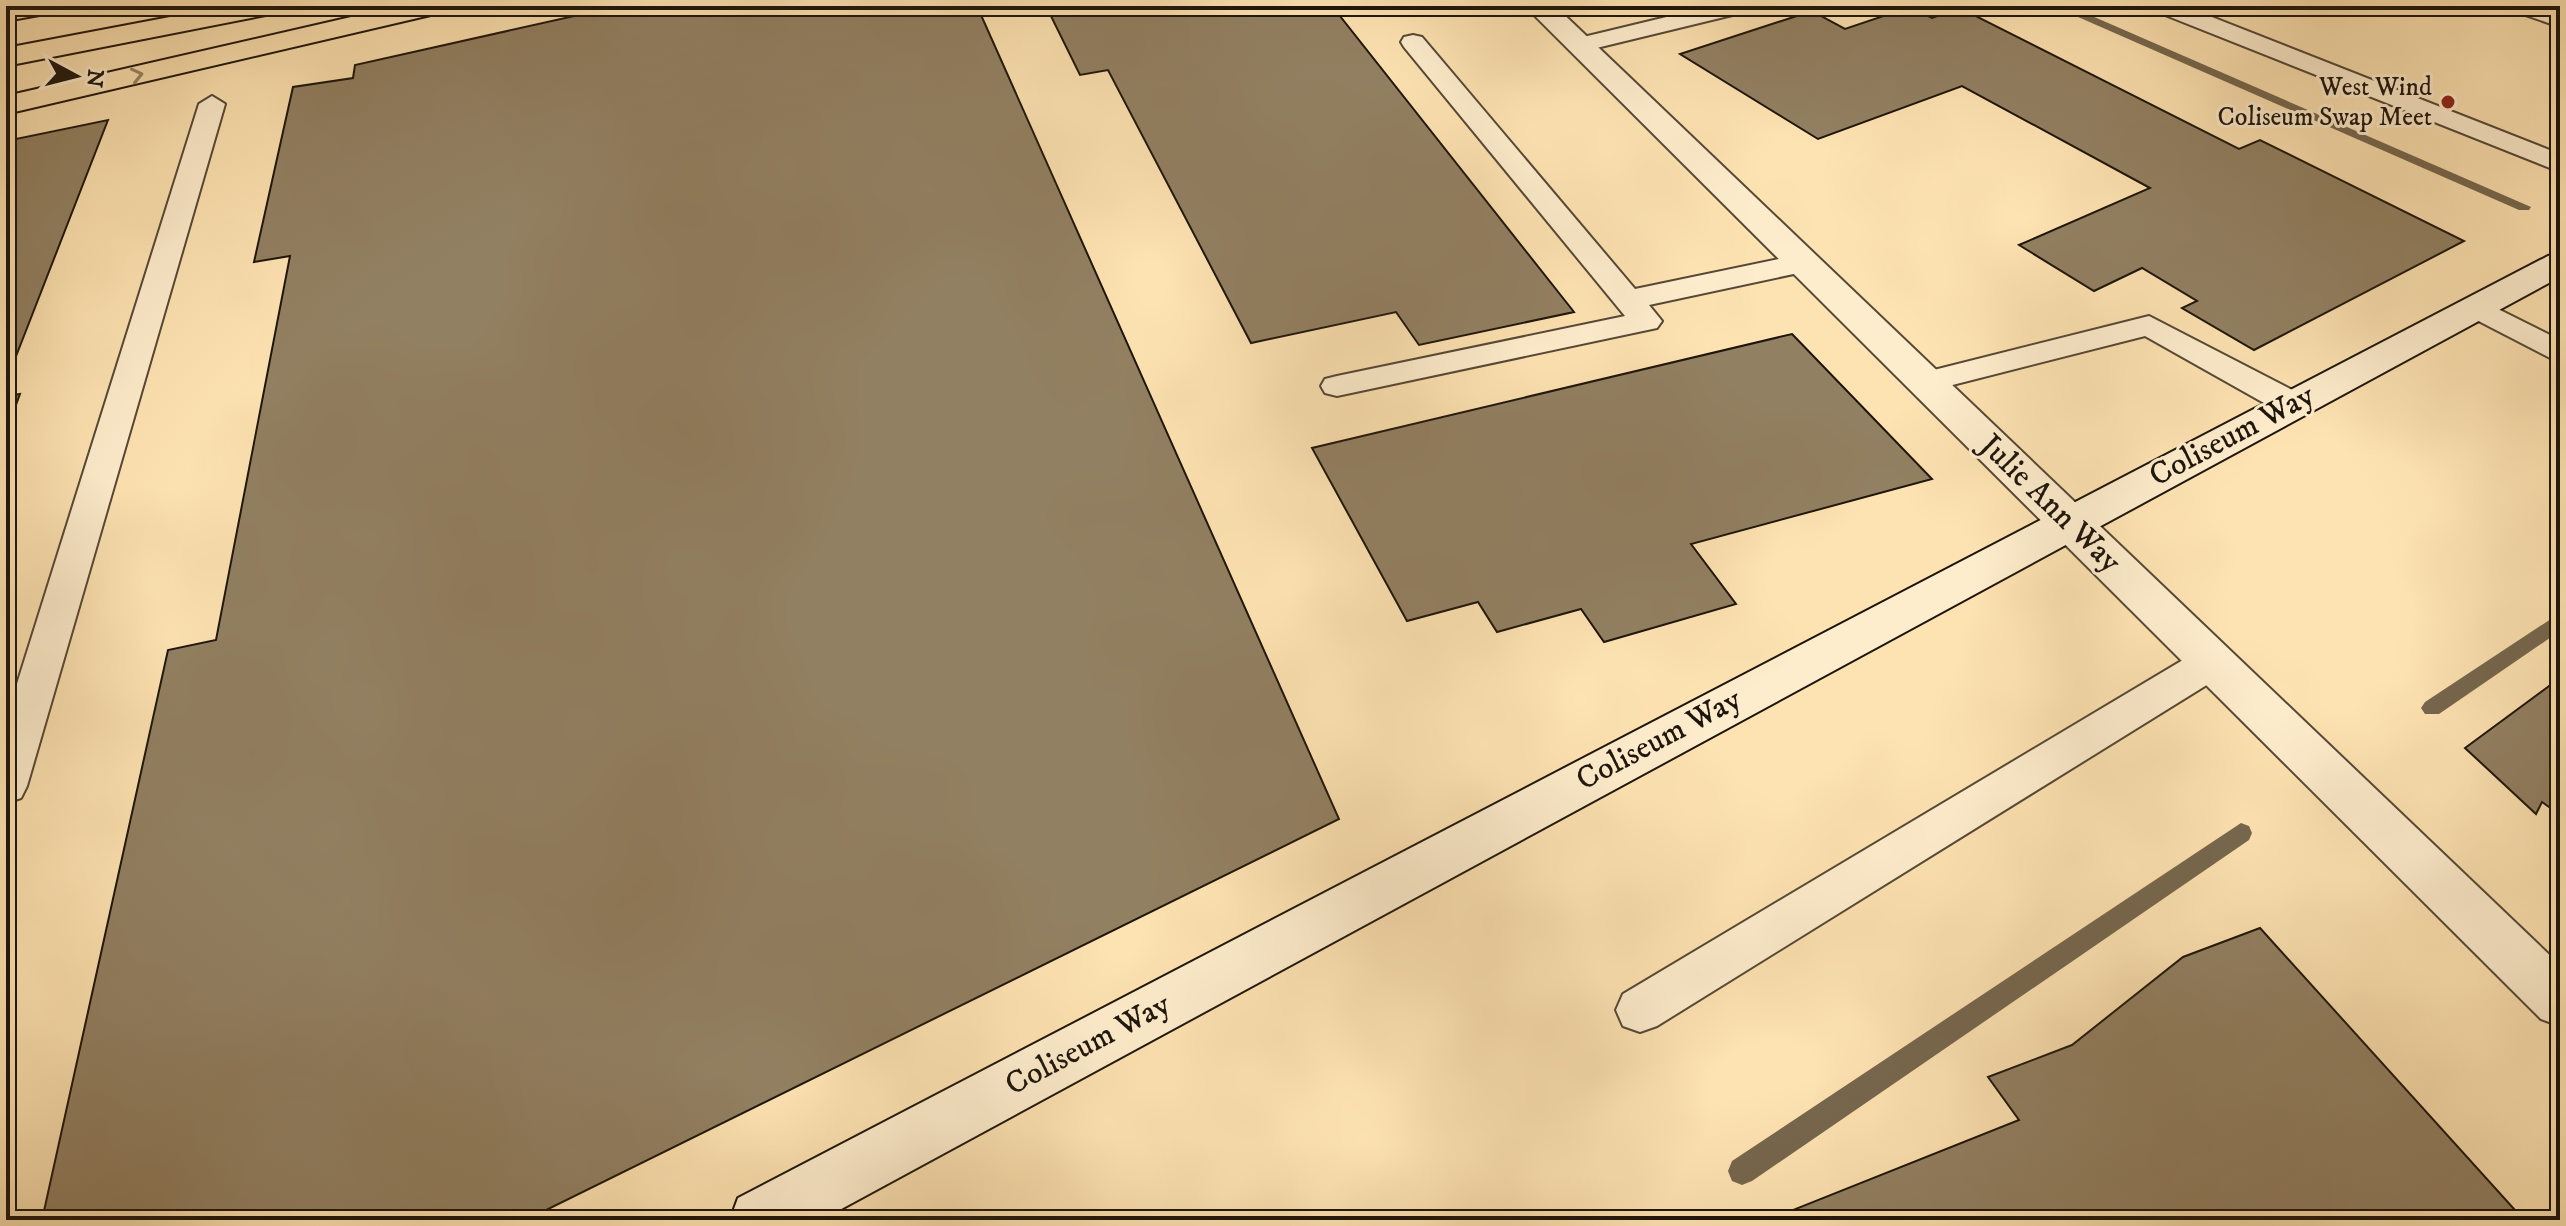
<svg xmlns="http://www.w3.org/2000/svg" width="2566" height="1226" viewBox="0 0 2566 1226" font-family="'IM FELL DW Pica',serif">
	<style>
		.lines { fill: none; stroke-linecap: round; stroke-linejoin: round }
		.stream { fill: #76674e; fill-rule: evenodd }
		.building { fill: #928062; stroke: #1d150c; stroke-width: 2 }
		.lane-casing { stroke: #554836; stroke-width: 4 }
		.street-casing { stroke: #554836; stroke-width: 4 }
		.secondary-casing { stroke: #1d150c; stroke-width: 4 }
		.highway-casing { stroke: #1d150c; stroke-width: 4 }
		.lane { fill: #feedcd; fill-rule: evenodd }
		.street { fill: #feedcd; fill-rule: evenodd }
		.secondary { fill: #feedcd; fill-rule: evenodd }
		.highway { fill: #fee3b2; fill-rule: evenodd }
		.oneway { stroke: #998667 }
		.poi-dot { fill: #8f2418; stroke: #feedcd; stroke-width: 3 }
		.labels { text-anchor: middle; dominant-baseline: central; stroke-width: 6; stroke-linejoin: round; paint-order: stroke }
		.far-poi-label { font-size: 26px; fill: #1d150c; stroke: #feedcd; text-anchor: end }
		.street-label { font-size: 32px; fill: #1d150c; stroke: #feedcd }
	</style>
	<rect width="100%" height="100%" fill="#fee3b2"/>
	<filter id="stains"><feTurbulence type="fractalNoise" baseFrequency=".0025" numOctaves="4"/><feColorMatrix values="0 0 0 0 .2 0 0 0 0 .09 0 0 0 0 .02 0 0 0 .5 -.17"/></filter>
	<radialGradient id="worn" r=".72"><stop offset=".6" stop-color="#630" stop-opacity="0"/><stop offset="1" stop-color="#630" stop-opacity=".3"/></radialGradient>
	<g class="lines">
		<path class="stream" d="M2053,6h16l462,201 -2,3h-10z
			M2560,613v18l-121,83h-14l-4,-6 4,-6z
			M2241,823l8,3 3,7 -3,7 -497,341 -10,4 -10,-4 -4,-10 4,-10z"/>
	</g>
	<path class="building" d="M619,6h358l362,813 -813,401h-484l126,-570 48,-10 74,-384 -36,6 39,-175 60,-9 2,-13z
		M1046,6h286l242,306 -155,33 -23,-33 -145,31 -143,-273 -28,5z
		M1910,7l22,11 28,-10 279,141 21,-9 204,101 -210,109 -72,-42 15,-7 -55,-33 -48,23 -75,-46 131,-57 -188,-102 -144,53 -138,-85 132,-43 33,18z
		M108,120l-102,262v-241z
		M1792,334l140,145 -241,65 45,60 -132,38 -23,-33 -84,23 -19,-30 -71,19 -95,-173z
		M20,394l-14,38v-36z
		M2560,678v131l-4,3 -14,-10 -6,12 -71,-66z
		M2260,928l264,292h-756l251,-100 -31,-43 84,-32 111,-88z"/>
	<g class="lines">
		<g class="lane-casing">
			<path id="lane" d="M1712,6h41l-4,5 -169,41 -12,-7 3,-5z
				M2151,6h33l376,148v18l-405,-161z
				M2510,6h34l16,6v15l-46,-16z
				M1413,35l9,2 213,252 168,-35 10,3 5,6 -5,6 -10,3 -154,33 13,16 -5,7 -320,68 -12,-3 -4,-7 4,-7 12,-3 288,-60 -221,-269 -3,-5 3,-5z
				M212,96l13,8 -198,682 -6,12 -15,5v-84l193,-615z
				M2476,298l84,42v23l-95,-49 -4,-7 4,-7z
				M2149,316l155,80 4,8 -4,8 -12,3 -12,-3 -135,-76 -220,56 -11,-3 -5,-7 5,-7z
				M2212,647l14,4 6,11 -6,11 -569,353 -17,6 -17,-6 -7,-16 7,-16 575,-343z"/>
		</g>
		<g class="street-casing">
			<path id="street" d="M1525,6h30l1005,959v61l-19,-7z"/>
		</g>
		<g class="secondary-casing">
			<path id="secondary" d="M2560,253v24l-1739,943h-91l8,-22 1810,-942z"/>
		</g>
		<g class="highway-casing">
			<path id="highway" d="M6,6h54l-4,6 -50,9z
				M228,6h57l-4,6 -10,2 -265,52v-18z
				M399,6h50l-4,6 -10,2 -429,100v-18z"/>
		</g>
		<use href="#lane" class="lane"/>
		<use href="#street" class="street"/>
		<use href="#secondary" class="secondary"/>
		<use href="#highway" class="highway"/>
	</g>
	<defs><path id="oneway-chevron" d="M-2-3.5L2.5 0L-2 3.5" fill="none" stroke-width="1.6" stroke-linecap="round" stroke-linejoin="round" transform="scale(2)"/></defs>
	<use class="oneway" href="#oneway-chevron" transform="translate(137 75) rotate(-13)"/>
	<circle class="poi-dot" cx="2448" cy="102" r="8"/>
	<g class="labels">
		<g class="far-poi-label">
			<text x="2432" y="87">West Wind<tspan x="2432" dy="30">Coliseum Swap Meet</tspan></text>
		</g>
		<g class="street-label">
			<text transform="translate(2232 436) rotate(-28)">Coliseum Way</text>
			<text transform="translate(2050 504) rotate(44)">Julie Ann Way</text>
			<text transform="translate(1659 740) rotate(-28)">Coliseum Way</text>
			<text transform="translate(1088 1045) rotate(-28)">Coliseum Way</text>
		</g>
	</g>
	<rect width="2566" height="1226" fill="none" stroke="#fee3b2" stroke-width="32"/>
	<rect x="8" y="8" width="2550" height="1210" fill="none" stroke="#1d150c" stroke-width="4"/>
	<rect x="16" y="16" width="2534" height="1194" fill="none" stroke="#1d150c" stroke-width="2"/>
	<g transform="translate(76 76) rotate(97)" stroke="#feedcd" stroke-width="6" paint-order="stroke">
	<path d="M0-6L14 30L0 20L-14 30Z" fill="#1d150c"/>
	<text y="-12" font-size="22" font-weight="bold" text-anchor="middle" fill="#1d150c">N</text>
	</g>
	<rect width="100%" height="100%" filter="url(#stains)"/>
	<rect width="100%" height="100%" fill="url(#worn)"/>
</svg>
